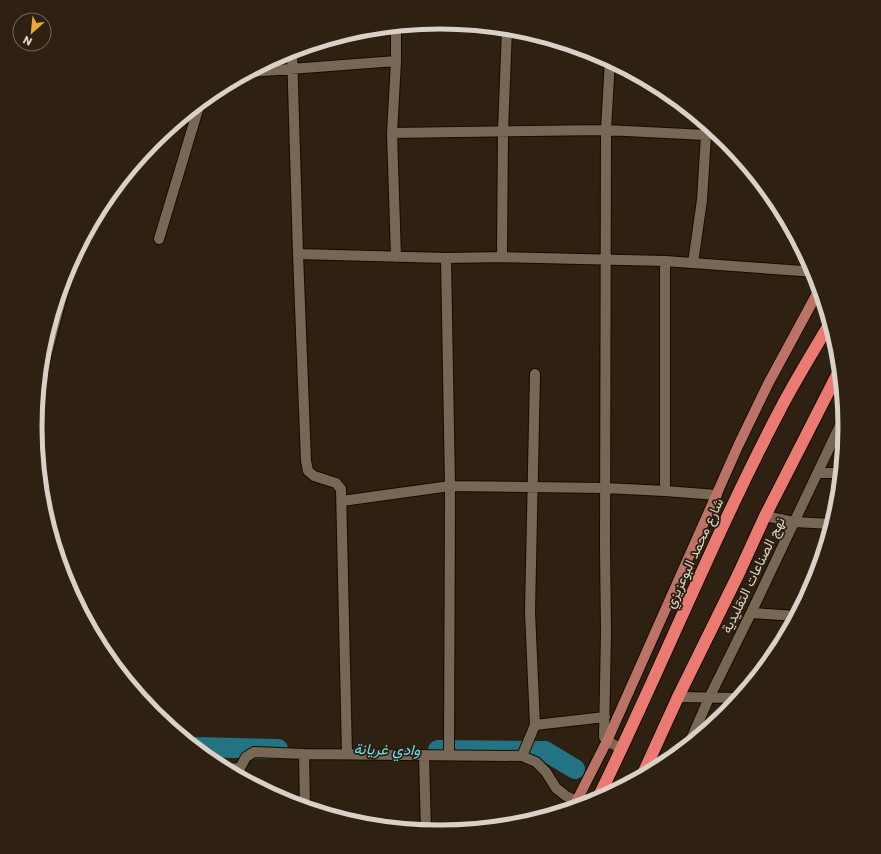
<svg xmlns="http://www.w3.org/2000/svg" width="881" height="854" viewBox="0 0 881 854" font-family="Poppins,Vazirmatn,sans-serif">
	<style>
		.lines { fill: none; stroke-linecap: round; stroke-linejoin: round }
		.canal { stroke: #227482; stroke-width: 20 }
		.minor-casing { stroke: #160a00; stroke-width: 12 }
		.major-casing { stroke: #160a00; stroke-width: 12 }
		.highway-casing { stroke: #160a00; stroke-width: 14 }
		.minor { stroke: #776856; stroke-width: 10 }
		.major { stroke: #bc7367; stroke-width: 10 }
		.highway { stroke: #ea7a72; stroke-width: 12 }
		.labels { text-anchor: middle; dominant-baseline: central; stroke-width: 3.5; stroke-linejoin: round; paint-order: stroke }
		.street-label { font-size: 14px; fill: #d9d1c7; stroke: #2e2111 }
		.water-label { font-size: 15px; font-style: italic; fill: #6bdff5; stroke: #2e2111 }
		.rim { fill: none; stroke: #d9d1c7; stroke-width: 5 }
	</style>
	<rect width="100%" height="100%" fill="#2e2111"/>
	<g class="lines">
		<path class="canal" d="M195,747l83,2
			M438,750l107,1 30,18"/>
		<g class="minor-casing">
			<path id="minor" d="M292,51l6,203 8,207 2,10 6,5 22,7 5,6 6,265
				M610,60l-4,70 -1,416 1,87 -2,104 3,4 15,8
				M250,72l146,-11
				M392,133l214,-3 100,5 12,-1
				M159,239l41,-136
				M298,254l148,4 56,-1 163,4 150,11
				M396,257l-4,-124 4,-72v-35
				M502,257l1,-126 4,-102
				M446,258l4,228 -1,269
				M693,263l9,-63 4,-65
				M535,374l-5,238 5,113 70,-8
				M41,375l30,-113
				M818,473h23
				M665,491v-230
				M342,501l108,-15 155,2 60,3 52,4
				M765,516l29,6 38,2
				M751,613l46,3
				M678,697l62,1
				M688,746l21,-48 42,-85 93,-196
				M304,754l218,2 14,6 10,10 10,16 10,8 10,5
				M424,755l2,76
				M522,756l13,-31
				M240,768l6,-11 8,-5 50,2 1,53
				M225,769l15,-1v9"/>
		</g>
		<g class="major-casing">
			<path id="major" d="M573,808l34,-67 131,-295 30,-62 52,-96"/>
		</g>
		<g class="highway-casing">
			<path id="highway" d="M642,776l36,-79 60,-122 27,-59 75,-147
				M597,800c64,-131 118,-267 186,-396 15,-28 31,-54 47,-81"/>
		</g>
		<use href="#minor" class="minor"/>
		<use href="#major" class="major"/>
		<use href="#highway" class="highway"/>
	</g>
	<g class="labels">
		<g class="street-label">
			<text transform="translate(694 553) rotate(-65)">شارع محمد البوعزيزي</text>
			<text transform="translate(753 575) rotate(-64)">نهج الصناعات التقليدية</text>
		</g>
		<g class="water-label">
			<text transform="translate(387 749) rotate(1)">وادي غريانة</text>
		</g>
	</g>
	<path d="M0 0H881V854H0ZM42 427a398 398 0 1 1 796 0a398 398 0 1 1-796 0Z" fill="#2e2111" fill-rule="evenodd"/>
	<path class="rim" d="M42 427a398 398 0 1 1 796 0a398 398 0 1 1-796 0Z"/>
	<g transform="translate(32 32) rotate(207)"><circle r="19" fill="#2e2111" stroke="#72675a"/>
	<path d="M0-3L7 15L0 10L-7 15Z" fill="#e9ab38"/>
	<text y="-6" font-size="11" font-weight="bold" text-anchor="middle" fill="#d9d1c7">N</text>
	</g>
</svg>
